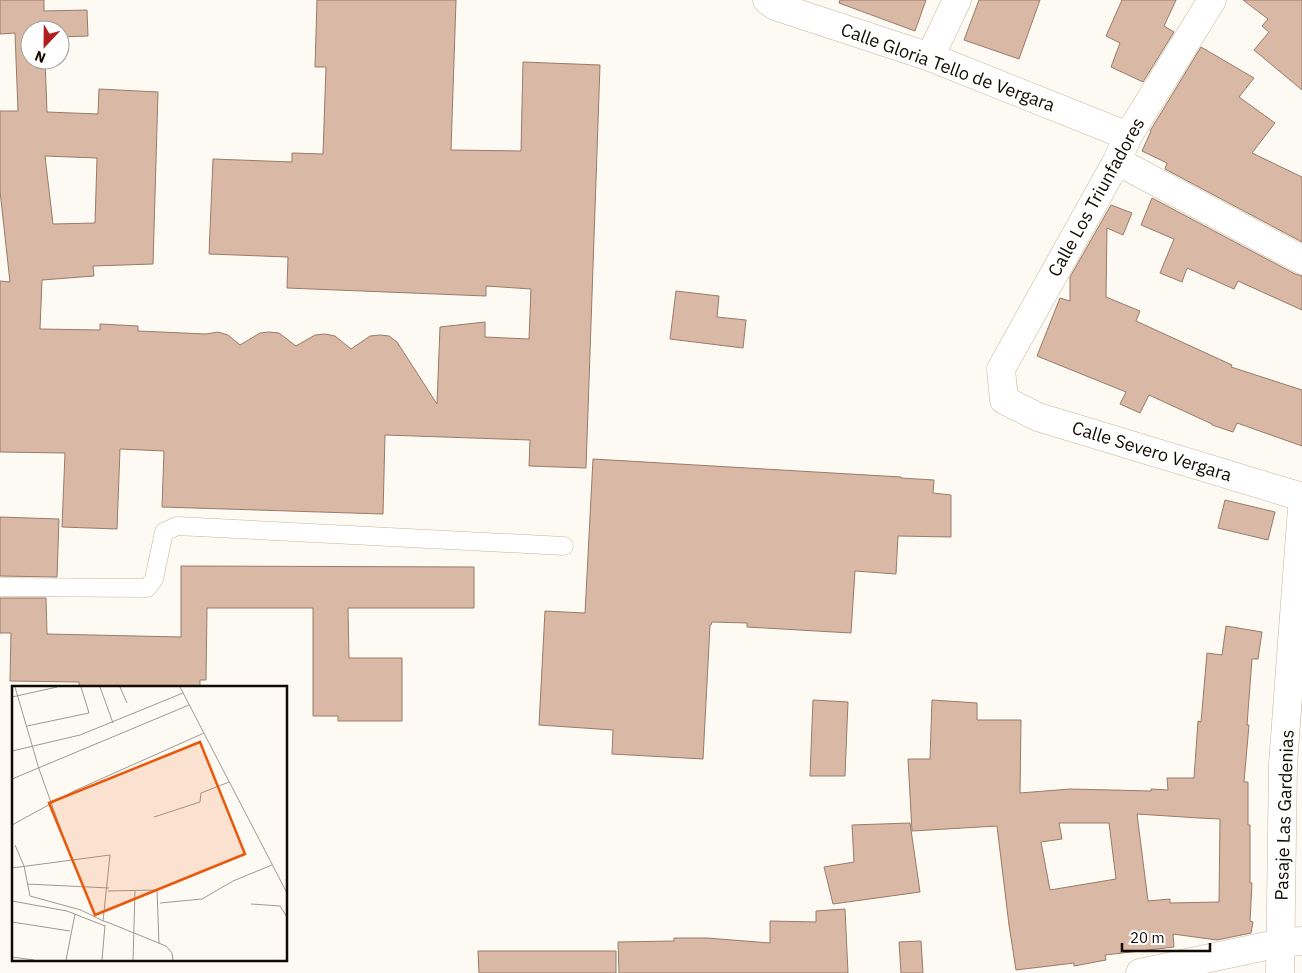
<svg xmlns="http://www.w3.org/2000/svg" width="1302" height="973" viewBox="0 0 1302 973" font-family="'IBM Plex Sans',sans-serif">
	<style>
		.building { fill: #d9b8a5; stroke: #997b69; fill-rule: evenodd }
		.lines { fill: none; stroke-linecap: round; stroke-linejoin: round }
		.lane-casing { stroke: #c6b697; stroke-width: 19 }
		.street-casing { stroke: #c6b697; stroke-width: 29 }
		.lane { stroke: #fff; stroke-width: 18 }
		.street { stroke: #fff; stroke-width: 28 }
		.labels { text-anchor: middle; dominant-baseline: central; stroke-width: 4; stroke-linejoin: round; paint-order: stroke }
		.street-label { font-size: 18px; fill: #100a02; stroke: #fff }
		.inset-road { fill: none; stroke: #9e9993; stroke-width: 1 }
		.view { fill: #e8590c; fill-opacity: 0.15; stroke: #e8590c; stroke-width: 2.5 }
		.inset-edge { fill: none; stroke: #100a02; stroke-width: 2.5 }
	</style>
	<rect width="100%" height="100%" fill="#fdf9f3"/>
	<path class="building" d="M0,0h44v11l43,-1 1,26 -28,1v-7h-30v30h15l2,52 51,2 1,-25 59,3 -5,172 -60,2 1,10 -52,4 -2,49 60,1v-6l38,2v5l68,3 12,-2 10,3 12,10 20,-12 9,-1 10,1 17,13 19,-11 10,-1 10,2 16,13 19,-13 10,-1 9,1 8,6 40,62 3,-77 45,-5v15l44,2 2,-50 -45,-3v10l-199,-8 1,-31 -79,-3 4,-95 79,3v-9l31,1 3,-87h-11l2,-67h139l-5,150 70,1 2,-89 77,3 -14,403 -57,-2 1,-26 -145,-5 -2,79 -221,-7 2,-56 -44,-2 -3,80 -55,-2 3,-74 -65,-1v-171l10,1 -10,-91v-80h18l-3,-78 -15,1zM45,156l52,2 -2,65 -42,1z
		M840,0h86l-11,31 -76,-28z
		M979,0h61l-21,59 -55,-19z
		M1122,0h54l-12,26 10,6 -31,50 -32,-15 9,-24 -14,-7z
		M1243,0h59v90l-48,-40 15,-18 -7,-6 6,-7z
		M1201,47l53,31 -15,19 36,26 -23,30 50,24v65l-137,-73 2,-6 -25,-12 9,-20h-1z
		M1152,198l143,76 7,2v34l-64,-29 -4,8 -47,-21 -5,14 -22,-9 14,-34 -33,-14z
		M1111,205l21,8 -9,22 -16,-7 -1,69 34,14 -4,10 96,44 -1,2 71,23v56l-65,-23 -4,9 -21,-7v-1l-63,-29 -9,18 -20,-9 6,-12 -89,-36 23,-58 10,3v-24z
		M676,291l43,5 -2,21 29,3 -3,28 -73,-9z
		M593,459l308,18v1l33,2 -1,13 18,2v42l-53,-1 -2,38 -41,-3 -4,62 -104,-6v-4l-35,-1 -1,3h-1l-7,134 -91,-5 1,-24 -74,-5 6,-114 40,2z
		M1225,500l50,12 -7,28 -50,-12z
		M0,517l59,2 -2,58 -57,-1z
		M181,566l293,1v41h-126l1,50h53v63h-64v-5h-25v-108h-106l-1,72h-6v7h-121v-5l-69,-1 1,-48h-11v-35h46l1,36 134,3z
		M1226,626l36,6 -4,27h-6l-5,66h2l-5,57h4v43h2v58h2l-2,38 3,1 -2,11 -34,7 -44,-6 1,13 -69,8 1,5 -32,6v-3l-58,7 -7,-45 -12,-99 -85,5 -4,-72h22l2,-59 45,3v17h44l-1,73 50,-4 81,2v-2l17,1 -1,-12h27l4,-57 3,1 6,-69 15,2zM1137,814l62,4 21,1 -1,83 -49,1v-4l-22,2zM1059,823h50l7,56 -66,11 -9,-48 21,-3z
		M813,700l35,2 -3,74h-35z
		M910,823l10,69 -87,12 -9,-37 30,-5 -2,-37z
		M845,909l3,64h-229l-1,-31 56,-1v-3h33l63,5v-22l46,1v-11z
		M921,941l2,32h-22l-2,-31z
		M478,951h138v22h-137z"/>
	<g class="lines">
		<g class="lane-casing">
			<path id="lane" d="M0,587l147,1 7,-9 10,-47 13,-6 387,20"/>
		</g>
		<g class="street-casing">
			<path id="street" d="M767,0l8,6 155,51 198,79
				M1212,0l-84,136 -11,25 -116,208 3,31 34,17 264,80
				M930,57l27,-57
				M1117,161l185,99
				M1140,973l140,-30 22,-2
				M1280,973l3,-209 19,-256"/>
		</g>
		<use href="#lane" class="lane"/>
		<use href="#street" class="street"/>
	</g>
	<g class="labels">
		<g class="street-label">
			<text transform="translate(948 67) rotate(20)">Calle Gloria Tello de Vergara</text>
			<text transform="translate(1096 197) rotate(-61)">Calle Los Triunfadores</text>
			<text transform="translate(1152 451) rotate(17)">Calle Severo Vergara</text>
			<text transform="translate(1284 815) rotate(-88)">Pasaje Las Gardenias</text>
		</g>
	</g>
	<g transform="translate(12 686)">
		<rect width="275" height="275" fill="#fdf9f3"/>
		<path class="inset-road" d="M3,1l24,82 32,89M88,1l13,36M108,1l7,16M168,1l107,206M0,11l45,-10M15,40l62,-13 -8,-26M0,65l68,-16 103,-42M0,93l177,-74M142,131l46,-15 1,-9 28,-11M0,139l62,-34 130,-58M3,159l9,21 6,30 51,14 22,11M0,182l98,-13 -7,66 4,1M15,198l82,4M96,205l49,-1 2,54M0,215l55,10 38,15M148,217l42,-4 31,-18 39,-16M239,218l29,2 7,11M0,236l58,9M95,236l59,24 6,7 1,7M0,271l22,3M54,274l9,-46M90,274l3,-35M121,274l2,-69"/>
		<path class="view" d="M188,56l45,112 -150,61 -46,-112z"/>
		<rect width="275" height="275" class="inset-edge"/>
	</g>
	<g transform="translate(45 45) rotate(202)"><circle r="24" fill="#ffffff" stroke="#9f9d9a"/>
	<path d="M0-4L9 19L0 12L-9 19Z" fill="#b01f1e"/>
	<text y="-8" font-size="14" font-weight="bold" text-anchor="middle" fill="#100a02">N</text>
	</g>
	<path d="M1122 943v8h88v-8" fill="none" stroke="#100a02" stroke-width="2.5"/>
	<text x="1130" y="943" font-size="15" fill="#100a02" stroke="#ffffff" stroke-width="4" paint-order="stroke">20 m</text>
</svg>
